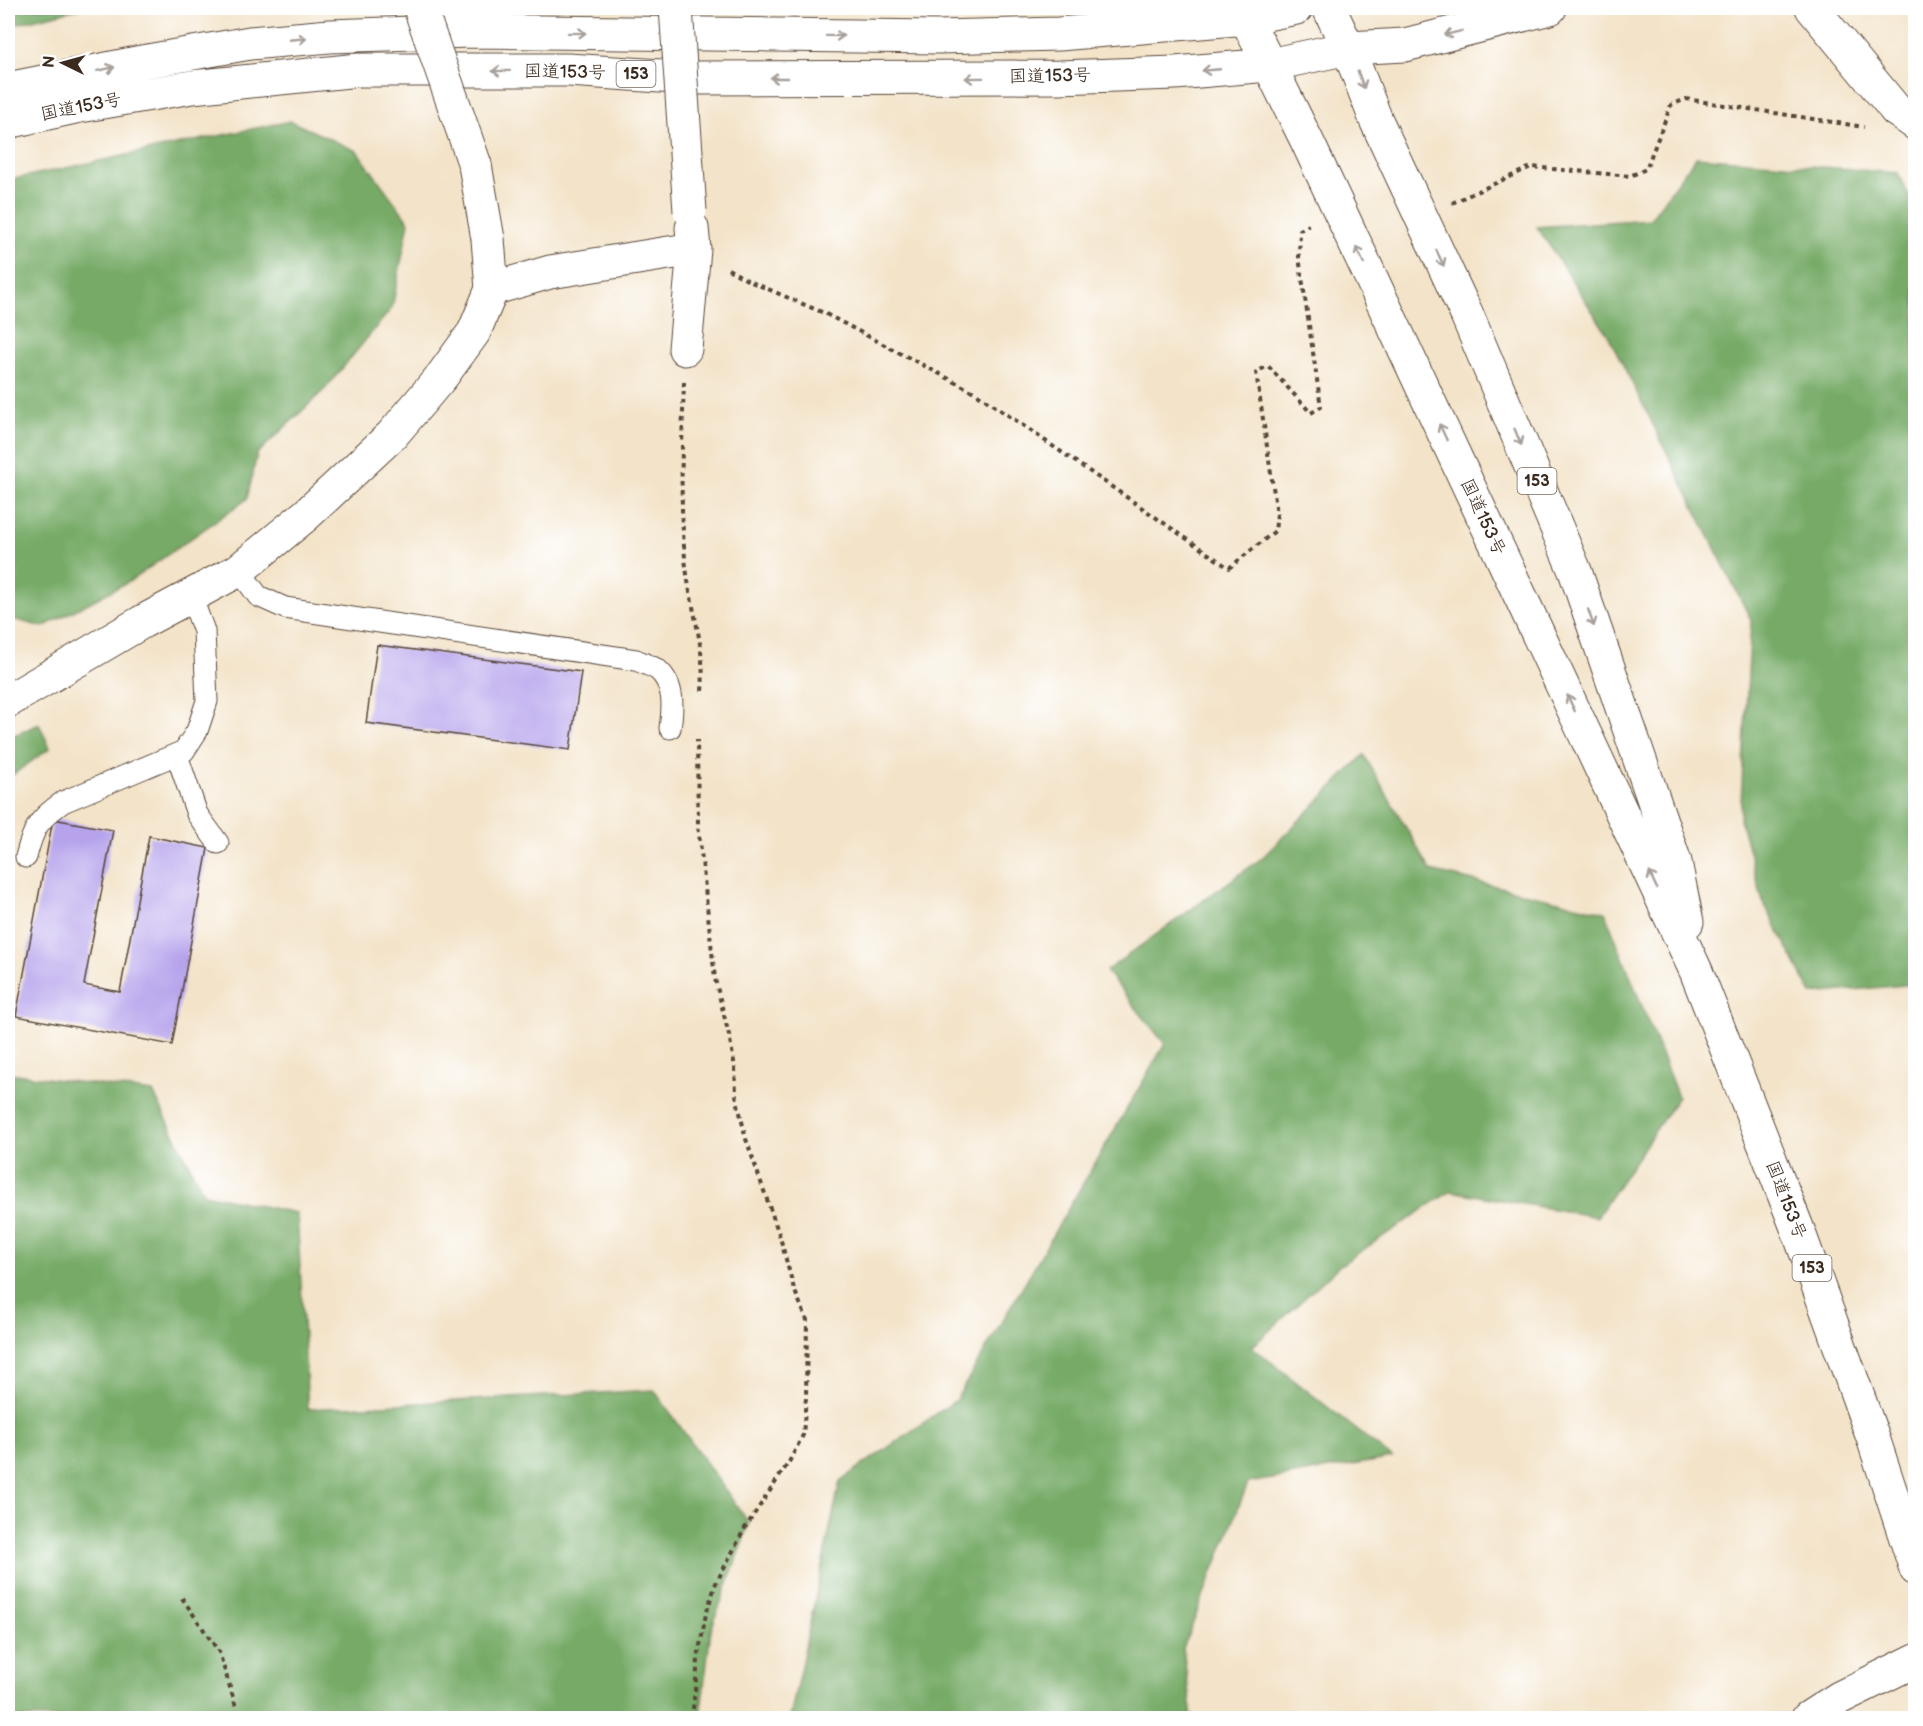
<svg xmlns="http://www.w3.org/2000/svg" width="1923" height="1726" viewBox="0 0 1923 1726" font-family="'Balsamiq Sans','Klee One',sans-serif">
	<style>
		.forest { fill: #76aa66; stroke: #586a42; stroke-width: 1.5 }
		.building { fill: #b6a3ec }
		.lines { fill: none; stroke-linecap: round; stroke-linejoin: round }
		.lane-casing { stroke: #574638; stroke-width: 23 }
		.street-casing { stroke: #574638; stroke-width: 35 }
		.secondary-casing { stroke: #574638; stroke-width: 35 }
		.highway-casing { stroke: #574638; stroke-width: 35 }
		.path { stroke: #574638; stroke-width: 4; stroke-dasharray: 4.5 4.5; stroke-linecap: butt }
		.lane { stroke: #fff; stroke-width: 21 }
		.street { stroke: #fff; stroke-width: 33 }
		.secondary { stroke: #fff; stroke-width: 33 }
		.highway { stroke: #fff; stroke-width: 33 }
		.street-bridge-casing { stroke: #574638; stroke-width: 35; stroke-linecap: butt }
		.street-bridge { stroke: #fff; stroke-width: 33 }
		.oneway { stroke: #a79f9a }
		.labels { text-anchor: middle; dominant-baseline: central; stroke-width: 6; stroke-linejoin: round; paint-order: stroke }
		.shield { fill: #fff; stroke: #766a62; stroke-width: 1.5 }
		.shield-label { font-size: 16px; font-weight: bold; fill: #3b2a1e }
		.street-label { font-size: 18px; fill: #3b2a1e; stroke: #fff }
	</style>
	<rect width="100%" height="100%" fill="#fff"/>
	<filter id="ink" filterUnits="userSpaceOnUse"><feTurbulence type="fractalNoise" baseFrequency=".0167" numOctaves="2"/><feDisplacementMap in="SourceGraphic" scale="12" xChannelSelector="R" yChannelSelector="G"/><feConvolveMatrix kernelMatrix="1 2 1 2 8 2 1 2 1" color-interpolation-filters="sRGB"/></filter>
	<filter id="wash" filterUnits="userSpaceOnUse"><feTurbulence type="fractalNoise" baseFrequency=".008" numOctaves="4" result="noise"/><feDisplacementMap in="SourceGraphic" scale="24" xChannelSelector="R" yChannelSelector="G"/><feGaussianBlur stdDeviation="1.35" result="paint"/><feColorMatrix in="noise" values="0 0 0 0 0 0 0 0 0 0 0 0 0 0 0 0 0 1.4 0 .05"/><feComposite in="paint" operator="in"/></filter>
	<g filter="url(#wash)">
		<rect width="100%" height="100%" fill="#f3e3c8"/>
		<path class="forest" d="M8,8h74l-74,18z
			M290,121l67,30 52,71 -17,86 -66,80 -69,66 -10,45 -117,82 -87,46 -35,-9v-438z
			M1696,157l202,16 17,36 1,770 -2,5 -102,10 -49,-92 -23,-83 11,-199 -143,-285 -71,-108 113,-8z
			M39,724l11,24 -42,30v-40z
			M1364,755l67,116 174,41 73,185 -81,120 -146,-26 -112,75 -87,81 140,111 -144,25 -65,165 9,70h-402l50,-237 116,-81 209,-356 -59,-73 156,-113z
			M8,1073l145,19 51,102 93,19 11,196 346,-19 95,133 -38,107 -11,88h-692v-449l3,-15 -3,-2z"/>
		<g id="blocks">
			<path class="building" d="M377,645l204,27 -11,78 -204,-27z
				M53,819l60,11 -29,155 36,7 29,-156 59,12 -36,197 -156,-29z"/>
		</g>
	</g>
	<g filter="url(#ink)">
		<use href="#blocks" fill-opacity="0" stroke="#574638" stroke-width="1.5"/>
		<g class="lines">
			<g class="lane-casing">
				<path id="lane" d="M239,570l19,26 27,12 351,52c7,3 16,6 22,10 17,15 15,38 12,58
					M177,755l20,59 21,29
					M26,857c7,-28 12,-38 37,-55l121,-51 13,-20 10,-30 -3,-70 -13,-35"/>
			</g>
			<g class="street-casing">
				<path id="street" d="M1896,110l20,14
					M492,289l58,-17 144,-23
					M685,349l9,-100 -2,-21
					M8,701l134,-79 97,-52 67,-55 86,-80 50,-59 32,-44 18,-43 -4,-50 -13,-74"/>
			</g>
			<g class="secondary-casing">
				<path id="secondary" d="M1812,8l84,102
					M1348,48l57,-3 145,-37
					M1808,1718l31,-20 77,-38"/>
			</g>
			<g class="highway-casing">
				<path id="highway" d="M1241,8l66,133 389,830 102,259 76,211 42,128
					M1329,8l19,40 28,72 91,195 108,256 100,291 12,60
					M8,89l134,-27 108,-19 80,-7 139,-5 469,6 121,-3 188,-16 49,-10
					M8,122l72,-16 112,-19 167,-17h209l124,8 366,-1 117,-4 94,-8 79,-17"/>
			</g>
			<path class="path" d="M1452,203l79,-36 99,9 16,-7 25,-64 15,-6 178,28
				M728,269l21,12 75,32 152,80 253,175 46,-37 2,-17 -21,-142 12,-6 43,47 10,-6 -22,-150 1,-27 9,-5
				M684,382c-2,61 -5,124 2,185 5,41 20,82 16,124
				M182,1598l37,54 18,58 1,8
				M692,1718l7,-67 7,-37 10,-31 29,-55 44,-66 14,-27 3,-37 1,-78 -13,-31 -14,-52 -34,-98 -10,-44 -1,-28 -6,-32 -14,-56 -17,-155 -1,-84"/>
			<use href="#lane" class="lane"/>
			<use href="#street" class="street"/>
			<use href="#secondary" class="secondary"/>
			<use href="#highway" class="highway"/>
			<g class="street-bridge-casing">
				<path id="street-bridge" d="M420,8l55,157
					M676,8l14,203"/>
			</g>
			<use href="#street-bridge" class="street-bridge"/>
		</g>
		<defs><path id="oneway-shaft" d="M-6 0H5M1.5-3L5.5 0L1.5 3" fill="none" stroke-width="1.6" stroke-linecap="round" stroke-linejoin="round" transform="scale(1.5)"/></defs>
		<g class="oneway">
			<use href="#oneway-shaft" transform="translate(577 33) rotate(1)"/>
			<use href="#oneway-shaft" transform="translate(1453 33) rotate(166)"/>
			<use href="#oneway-shaft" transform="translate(835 36) rotate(1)"/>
			<use href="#oneway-shaft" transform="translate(298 39) rotate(-5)"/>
			<use href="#oneway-shaft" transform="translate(106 69) rotate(-12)"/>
			<use href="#oneway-shaft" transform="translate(1211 70) rotate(175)"/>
			<use href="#oneway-shaft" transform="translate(501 71) rotate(179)"/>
			<use href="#oneway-shaft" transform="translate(779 78) rotate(-180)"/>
			<use href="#oneway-shaft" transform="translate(974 78) rotate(179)"/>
			<use href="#oneway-shaft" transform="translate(1361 80) rotate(69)"/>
			<use href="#oneway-shaft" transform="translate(1360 255) rotate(-115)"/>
			<use href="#oneway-shaft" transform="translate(1440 258) rotate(65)"/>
			<use href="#oneway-shaft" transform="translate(1443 432) rotate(-115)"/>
			<use href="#oneway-shaft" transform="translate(1518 437) rotate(67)"/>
			<use href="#oneway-shaft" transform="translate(1591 618) rotate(71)"/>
			<use href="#oneway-shaft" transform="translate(1571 703) rotate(-115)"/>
			<use href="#oneway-shaft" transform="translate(1653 880) rotate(-115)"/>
		</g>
	</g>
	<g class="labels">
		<g class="shield">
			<rect x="616.5" y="61" width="39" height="26" rx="4.5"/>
			<rect x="1517.5" y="468" width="39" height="26" rx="4.5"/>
			<rect x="1792.5" y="1255" width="39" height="26" rx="4.5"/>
		</g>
		<g class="shield-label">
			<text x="636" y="74">153</text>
			<text x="1537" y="481">153</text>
			<text x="1812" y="1268">153</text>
		</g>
		<g class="street-label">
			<text transform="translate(565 72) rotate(1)">国道153号</text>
			<text transform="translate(1050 76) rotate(-1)">国道153号</text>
			<text transform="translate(81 107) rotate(-11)">国道153号</text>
			<text transform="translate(1483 517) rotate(65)">国道153号</text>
			<text transform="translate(1786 1200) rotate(69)">国道153号</text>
		</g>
	</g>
	<rect width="1923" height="1726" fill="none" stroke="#fff" stroke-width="30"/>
	<g transform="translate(63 63) rotate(275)" stroke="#ffffff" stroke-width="4.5" paint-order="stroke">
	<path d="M0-4.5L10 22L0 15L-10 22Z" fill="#3b2a1e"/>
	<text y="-9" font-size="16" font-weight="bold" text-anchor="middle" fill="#3b2a1e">N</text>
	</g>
</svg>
